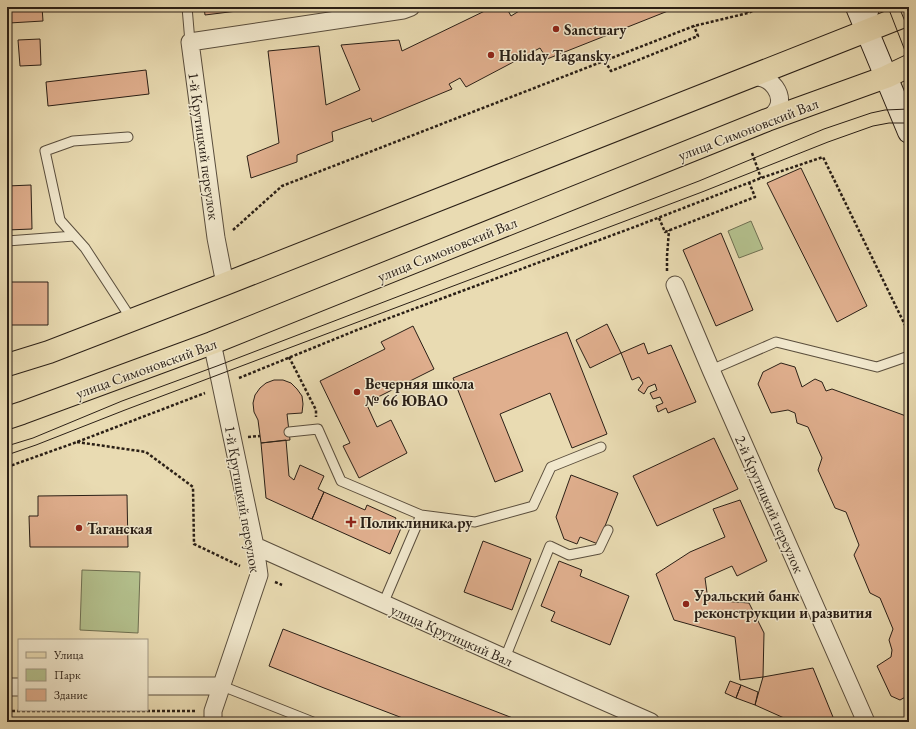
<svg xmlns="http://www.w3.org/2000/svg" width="916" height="729" viewBox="0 0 916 729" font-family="'EB Garamond',serif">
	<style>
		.green { fill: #b4c18e; stroke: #6f7052 }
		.building { fill: #e0af8e; stroke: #2a1f16 }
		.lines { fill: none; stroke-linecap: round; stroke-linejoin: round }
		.lane-casing { stroke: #5a4e3d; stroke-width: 11 }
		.street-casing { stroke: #5a4e3d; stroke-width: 19 }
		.secondary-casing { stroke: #2a1f16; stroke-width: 24 }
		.primary-casing { stroke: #2a1f16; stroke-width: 24 }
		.path { stroke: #2a1f16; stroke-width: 2.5; stroke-dasharray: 3 2; stroke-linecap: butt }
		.lane { stroke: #f1e8cd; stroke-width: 9 }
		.street { stroke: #f1e8cd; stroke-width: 17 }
		.secondary { stroke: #f1e8cd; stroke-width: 22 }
		.primary { stroke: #e9dbb2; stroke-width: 22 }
		.tram { stroke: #2a1f16; stroke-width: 1 }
		.poi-dot { fill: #8f2418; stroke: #f1e8cd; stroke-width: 1.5 }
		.labels { text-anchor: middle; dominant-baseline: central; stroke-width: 3; stroke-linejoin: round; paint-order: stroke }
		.poi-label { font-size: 15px; font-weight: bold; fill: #2a1f16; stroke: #f1e8cd; text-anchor: start }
		.street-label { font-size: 15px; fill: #2a1f16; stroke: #f1e8cd }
	</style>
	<rect width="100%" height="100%" fill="#e9dbb2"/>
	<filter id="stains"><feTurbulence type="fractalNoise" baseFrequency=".005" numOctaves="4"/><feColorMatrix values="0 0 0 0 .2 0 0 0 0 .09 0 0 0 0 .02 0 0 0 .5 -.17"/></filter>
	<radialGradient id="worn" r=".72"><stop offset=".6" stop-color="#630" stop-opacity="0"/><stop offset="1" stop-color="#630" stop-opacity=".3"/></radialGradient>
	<path class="green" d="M751,221l12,28 -24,9 -11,-27z
		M82,570l58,2 -2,61 -58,-3z"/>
	<path class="building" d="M7,7h1l2,38h-3z
		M8,7h34l1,14 -34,2z
		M204,7h49v2l-48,6z
		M493,7h13l5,9 13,-8 -1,-1h155l-131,52 -7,-11 -74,39 -6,-9 -11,6 3,5 -80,33 -1,-4 -39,14 1,9 -36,14v7l-46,16 -4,-22 32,-13 -11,-92 51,-5 7,59 34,-15 -19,-45 58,-5 3,11z
		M40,39l1,26 -21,1 -2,-26z
		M146,70l3,24 -101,12 -2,-24z
		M801,168l66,138 -30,16 -70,-139z
		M31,185l1,44 -25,1v-44z
		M721,233l32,77 -37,16 -33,-76z
		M7,282h41v43h-41z
		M607,324l14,29 -31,15 -14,-28z
		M413,326l21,43 -68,34 11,24 14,-7 16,33 -48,25 -16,-32 7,-3 -30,-62 65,-32 -4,-7z
		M567,332l40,102 -35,14 -22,-55 -50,21 23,57 -28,11 -42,-104z
		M644,343l4,11 23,-9 25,57 -28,11 -2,-5 -8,4 -2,-6 7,-3 -3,-6 -7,2 -3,-6 7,-3 -2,-6 -7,3 -4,7 -6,-4 5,-7 -4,-6 -7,3 -11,-27z
		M781,363l14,4 7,20 13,-8 7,3 4,9 6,-2 74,27 3,8v271l-9,5 -9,-4 -14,-30 14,-9 1,-7 -3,-10 4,-11 -13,-31 -10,-5 -16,-38 5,-10 -13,-33 -11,-4 -17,-38 4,-12 -14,-31 -11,-4 -2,-10 -7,-3 -17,3 -13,-29 5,-12z
		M274,380h9l8,3 6,6 5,7 1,8 -1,9 -15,1 3,26 -29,3 -3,-23 -4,-8 -1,-9 2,-8 5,-7 6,-5z
		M714,438l24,51 -81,37 -24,-50z
		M286,440l3,36 5,4 6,-15 24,11 -6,13 6,3 -12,27 -46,-21 -5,-55z
		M571,475l47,18 -20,51 -18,-7 -3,7 -13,-5 -8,-22z
		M324,492l41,18 2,-5 29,13 -2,4 8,4 -12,28 -78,-35z
		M127,495l1,52h-98l-1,-31h9v-20z
		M740,500l27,61 -30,15 -5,-10 -27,12 3,22 41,3 15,30 -1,44 -23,3 -5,-43 -61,-17 -18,-46 34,-22 35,-15 -12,-28z
		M483,541l48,18 -19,51 -48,-18z
		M559,561l23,9 -2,6 49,20 -19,49 -59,-24 4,-9 -14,-6z
		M283,629l240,93h-110l-89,-34 -55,-22z
		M813,668l22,54h-42l-38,-17 8,-28z
		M730,681l11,4 -5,13 -11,-5z
		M741,685l17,7 -3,13 -19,-7z"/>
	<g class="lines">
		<g class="lane-casing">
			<path id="lane" d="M187,7l3,35
				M869,27l6,-20
				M128,137l-55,4 -28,10 15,69 25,28 47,72
				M7,241l67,-5
				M711,370l65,-28 101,25 32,-11
				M289,432l29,-3 23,52 80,34 -38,89
				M421,515l54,7 58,-16 18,-39 50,-20
				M505,658l45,-112 19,9 30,-6 9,-19
				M222,686l91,36"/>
		</g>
		<g class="street-casing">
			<path id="street" d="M750,77c3,0 6,0 9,0 13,2 23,16 20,28 -2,7 -7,11 -12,15
				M225,284l-9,-46 -26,-196 213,-32 8,-3
				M675,285l36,85 155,352
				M212,343l7,32 36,171 4,29 -46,136v11
				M255,546l250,112 146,64
				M147,686h75
				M7,687h12"/>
		</g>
		<g class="secondary-casing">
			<path id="secondary" d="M857,7l52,125"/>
		</g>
		<g class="primary-casing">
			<path id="primary" d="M7,365l42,-13 176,-68 684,-270
				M7,418l15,-5 190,-70 555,-223 119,-43 23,-11"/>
		</g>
		<path class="path" d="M745,7l3,6
			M605,61l6,10 87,-35 -4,-10
			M752,153l9,25
			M659,218l6,14 90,-35 -6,-15
			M233,230l49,-44 412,-160 54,-13 14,-6
			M667,271v-15l2,-26
			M289,357l27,53v7
			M239,378l118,-48 280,-104 124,-48 62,-21 82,168
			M248,437l12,-1
			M77,442l69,10 47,35 1,57 46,22
			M7,467l70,-25 128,-49
			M275,582l7,3
			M7,711h189"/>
		<use href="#lane" class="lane"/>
		<use href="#street" class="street"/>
		<use href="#secondary" class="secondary"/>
		<use href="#primary" class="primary"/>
		<path class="tram" d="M888,7l21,54
			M899,7l10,24
			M7,446l26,-8 89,-37 95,-35 482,-185 125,-52 47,-16 14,-3 24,-1
			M7,455l29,-10 89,-35 577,-218 126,-50 45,-16 16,-3h16l4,1"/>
	</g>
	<g class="poi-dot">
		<circle cx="556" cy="29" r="4"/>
		<circle cx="491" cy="55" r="4"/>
		<circle cx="357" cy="392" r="4"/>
		<path d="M349 516h4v4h4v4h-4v4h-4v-4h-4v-4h4z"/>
		<circle cx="79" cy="528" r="4"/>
		<circle cx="686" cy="604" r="4"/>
	</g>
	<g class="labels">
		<g class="poi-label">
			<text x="564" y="29">Sanctuary</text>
			<text x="499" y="55">Holiday Tagansky</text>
			<text x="365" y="383">Вечерняя школа<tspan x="365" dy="17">№ 66 ЮВАО</tspan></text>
			<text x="360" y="522">Поликлиника.ру</text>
			<text x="87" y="528">Таганская</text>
			<text x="694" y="595">Уральский банк<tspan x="694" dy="17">реконструкции и развития</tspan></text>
		</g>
		<g class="street-label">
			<text transform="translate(748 129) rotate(-21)">улица Симоновский Вал</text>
			<text transform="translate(204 146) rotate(82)">1-й Крутицкий переулок</text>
			<text transform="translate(447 249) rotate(-22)">улица Симоновский Вал</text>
			<text transform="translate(146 368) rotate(-20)">улица Симоновский Вал</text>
			<text transform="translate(243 499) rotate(80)">1-й Крутицкий переулок</text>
			<text transform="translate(770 504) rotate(66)">2-й Крутицкий переулок</text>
			<text transform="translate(452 635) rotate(24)">улица Крутицкий Вал</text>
		</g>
	</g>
	<rect width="916" height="729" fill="none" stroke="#e9dbb2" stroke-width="24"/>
	<rect x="8" y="8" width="900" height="713" fill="none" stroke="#2a1f16" stroke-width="2"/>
	<rect x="12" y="12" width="892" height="705" fill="none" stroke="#2a1f16"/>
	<rect x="18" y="639" width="130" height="72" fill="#f1e8cd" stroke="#a19884"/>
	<rect x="26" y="652" width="20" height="6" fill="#e9dbb2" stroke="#a19884"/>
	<text x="54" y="659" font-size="12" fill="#2a1f16">Улица</text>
	<rect x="26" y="669" width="20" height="12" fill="#b4c18e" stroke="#a19884"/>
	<text x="54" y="679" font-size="12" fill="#2a1f16">Парк</text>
	<rect x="26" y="689" width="20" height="12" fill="#e0af8e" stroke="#a19884"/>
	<text x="54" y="699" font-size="12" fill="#2a1f16">Здание</text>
	<rect width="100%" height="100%" filter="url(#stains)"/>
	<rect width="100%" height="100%" fill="url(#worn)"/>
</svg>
